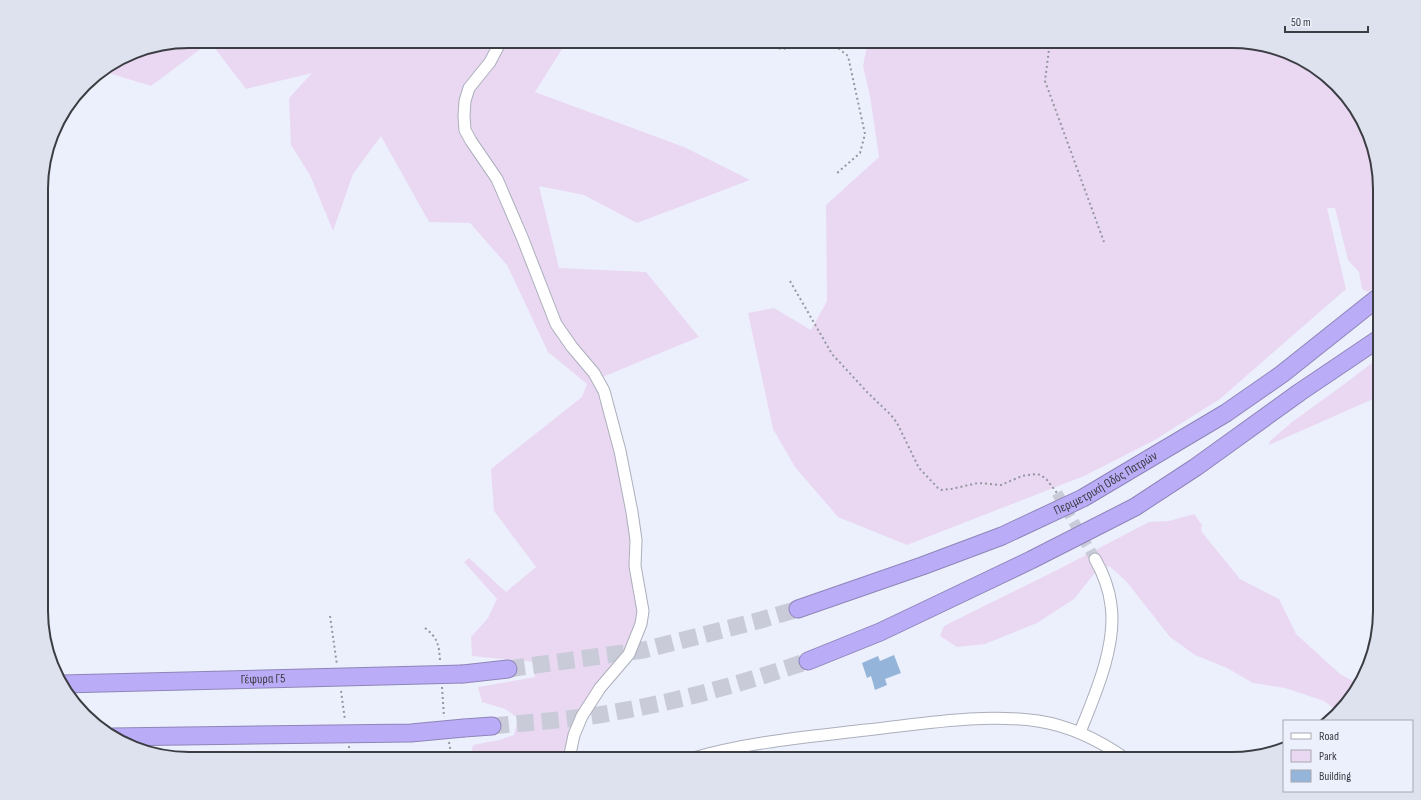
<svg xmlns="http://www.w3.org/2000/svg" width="1421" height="800" viewBox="0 0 1421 800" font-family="'Sofia Sans Condensed',sans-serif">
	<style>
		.green { fill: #ead8f3 }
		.building { fill: #94b5d9 }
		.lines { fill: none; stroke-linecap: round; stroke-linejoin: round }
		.minor-tunnel { stroke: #c9ccd8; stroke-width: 11; stroke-dasharray: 11 5.5; stroke-linecap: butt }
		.highway-tunnel { stroke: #c9ccd8; stroke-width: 17; stroke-dasharray: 17 8; stroke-linecap: butt }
		.minor-casing { stroke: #abafbb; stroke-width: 13 }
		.highway-casing { stroke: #8e85b8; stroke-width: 19 }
		.path { stroke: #9497a0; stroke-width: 2; stroke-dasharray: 2 3; stroke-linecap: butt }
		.minor { stroke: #fff; stroke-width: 11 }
		.highway { stroke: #bbacf8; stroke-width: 17 }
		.highway-bridge-casing { stroke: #8e85b8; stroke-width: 19; stroke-linecap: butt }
		.highway-bridge { stroke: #bbacf8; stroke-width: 17 }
		.labels { text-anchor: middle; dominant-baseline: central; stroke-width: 3.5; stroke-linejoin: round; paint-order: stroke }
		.street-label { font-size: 13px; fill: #3b3d42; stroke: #ecf0fd }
		.rim { fill: none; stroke: #3b3d42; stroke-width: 2 }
	</style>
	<rect width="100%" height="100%" fill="#ecf0fd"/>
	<path class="green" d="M189,41h378l-32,51 149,55 66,33 -113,43 -53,-28 -45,-9 20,82 87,4 53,65 -106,44 6,11 18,66 15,76 8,82 -3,13 -17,32 -25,26 -31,72h-94l3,-14 26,-5 15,-5 4,-17 -13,-9 -23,-7 -4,-15 57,-10 -1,-15 -62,-6 -1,-19 17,-19 9,-19 -33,-37 5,-4 37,34 30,-25 -42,-56 -3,-42 91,-72 5,-13 -39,-32 -41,-87 -37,-42 -41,-1 -48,-86 -28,38 -20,57 -23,-56 -19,-30 -2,-47 23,-25 -66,16 -36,-47 -59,44 -49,-15 30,-19z
		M868,41h364l74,20 49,46 25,72v105l-12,8 -6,-3 -3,-17 -11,-12 -13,-52h-8l19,81 -126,110 -67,42 -69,35 -177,69 -69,-28 -43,-50 -22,-38 -25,-116 26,-5 37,22 16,-29 -1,-96 53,-48 -9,-61 -7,-30z
		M1380,357v39l-111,49 1,-4 22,-19 47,-34z
		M1194,514l8,11 -1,6 39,48 39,20 17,35 44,40 20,11 -21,27 -15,-11 -39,-13 -32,-5 -26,-15 -32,-13 -25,-18 -44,-56 -17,-15 -15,8 -20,25 -37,24 -52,21 -28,3 -17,-11 4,-10 113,-56 92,-48 20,-1z"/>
	<path class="building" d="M894,655l7,18 -16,6 2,6 -12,5 -4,-14 -4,2 -5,-15 16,-7 2,5z"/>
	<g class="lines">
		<path class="minor-tunnel" d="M1057,493l38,66"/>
		<path class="highway-tunnel" d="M508,669l136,-19 117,-30 37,-11
			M492,726c39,-4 79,-6 118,-13 67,-11 134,-30 198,-52"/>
		<g class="minor-casing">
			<path id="minor" d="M501,41l-11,21 -21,26 -4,13 -1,15 1,14 6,11 26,38 25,58 34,87 16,23 22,26 10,18 16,60 12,61 4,28 -1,26 8,45 -2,13 -12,30 -29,34 -18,28 -8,19 -5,24
				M1080,732c15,-37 37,-87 31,-127 -2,-17 -8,-32 -16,-46
				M690,759c57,-17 117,-22 176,-29 57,-6 115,-17 172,-9 33,5 61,19 88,38"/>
		</g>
		<g class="highway-casing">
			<g id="highway">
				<path id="s1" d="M798,609l124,-43 80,-30 81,-38 143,-85 56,-39 98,-78"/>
				<path d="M808,661l72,-29 40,-19 111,-53 104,-53 61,-40 104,-75 80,-54"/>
				<path d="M463,674l45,-5"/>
				<path d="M464,728l28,-2"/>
			</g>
		</g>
		<path class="path" d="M761,41l2,3 19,5 30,-3 26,2 10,8 17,78 -5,19 -24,21
			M1050,41l-5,40 59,161
			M790,281l42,73 36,39 23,22 6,8 22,45 19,20 4,2 9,-1 27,-6 23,2 21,-9 14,-2 5,1 6,5 10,13
			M330,616l7,49
			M425,628c13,10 14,17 15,33
			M442,687l2,30
			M341,691l4,29
			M84,710h4v4
			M449,742l3,17
			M349,746l1,13"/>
		<use href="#minor" class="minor"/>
		<use href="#highway" class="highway"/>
		<g class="highway-bridge-casing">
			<g id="highway-bridge">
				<path id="s2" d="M62,684l401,-10"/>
				<path d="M112,737l299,-4 53,-5"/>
			</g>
		</g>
		<use href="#highway-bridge" class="highway-bridge"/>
	</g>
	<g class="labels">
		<g class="street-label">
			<text stroke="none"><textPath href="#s1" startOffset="333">Περιμετρική Οδός Πατρών</textPath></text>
			<text stroke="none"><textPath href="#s2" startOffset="201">Γέφυρα Γ5</textPath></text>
		</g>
	</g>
	<path d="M0 0H1421V800H0ZM189 48H1232A141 141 0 0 1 1373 189V611A141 141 0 0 1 1232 752H189A141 141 0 0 1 48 611V189A141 141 0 0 1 189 48Z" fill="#dee2ee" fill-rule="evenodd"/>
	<path class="rim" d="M189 48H1232A141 141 0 0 1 1373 189V611A141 141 0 0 1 1232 752H189A141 141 0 0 1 48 611V189A141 141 0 0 1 189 48Z"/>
	<rect x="1283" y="720" width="130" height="72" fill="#ecf0fd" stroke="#a5a8b2"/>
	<rect x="1291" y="733" width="20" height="6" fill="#ffffff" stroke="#a5a8b2"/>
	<text x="1319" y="740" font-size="12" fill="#3b3d42">Road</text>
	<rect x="1291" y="750" width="20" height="12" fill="#ead8f3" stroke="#a5a8b2"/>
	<text x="1319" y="760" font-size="12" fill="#3b3d42">Park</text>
	<rect x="1291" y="770" width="20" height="12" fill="#94b5d9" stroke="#a5a8b2"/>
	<text x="1319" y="780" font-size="12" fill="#3b3d42">Building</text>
	<path d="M1285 26v6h83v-6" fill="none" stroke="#3b3d42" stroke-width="2"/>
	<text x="1291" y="26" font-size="12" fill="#3b3d42" stroke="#ecf0fd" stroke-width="3" paint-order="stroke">50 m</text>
</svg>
